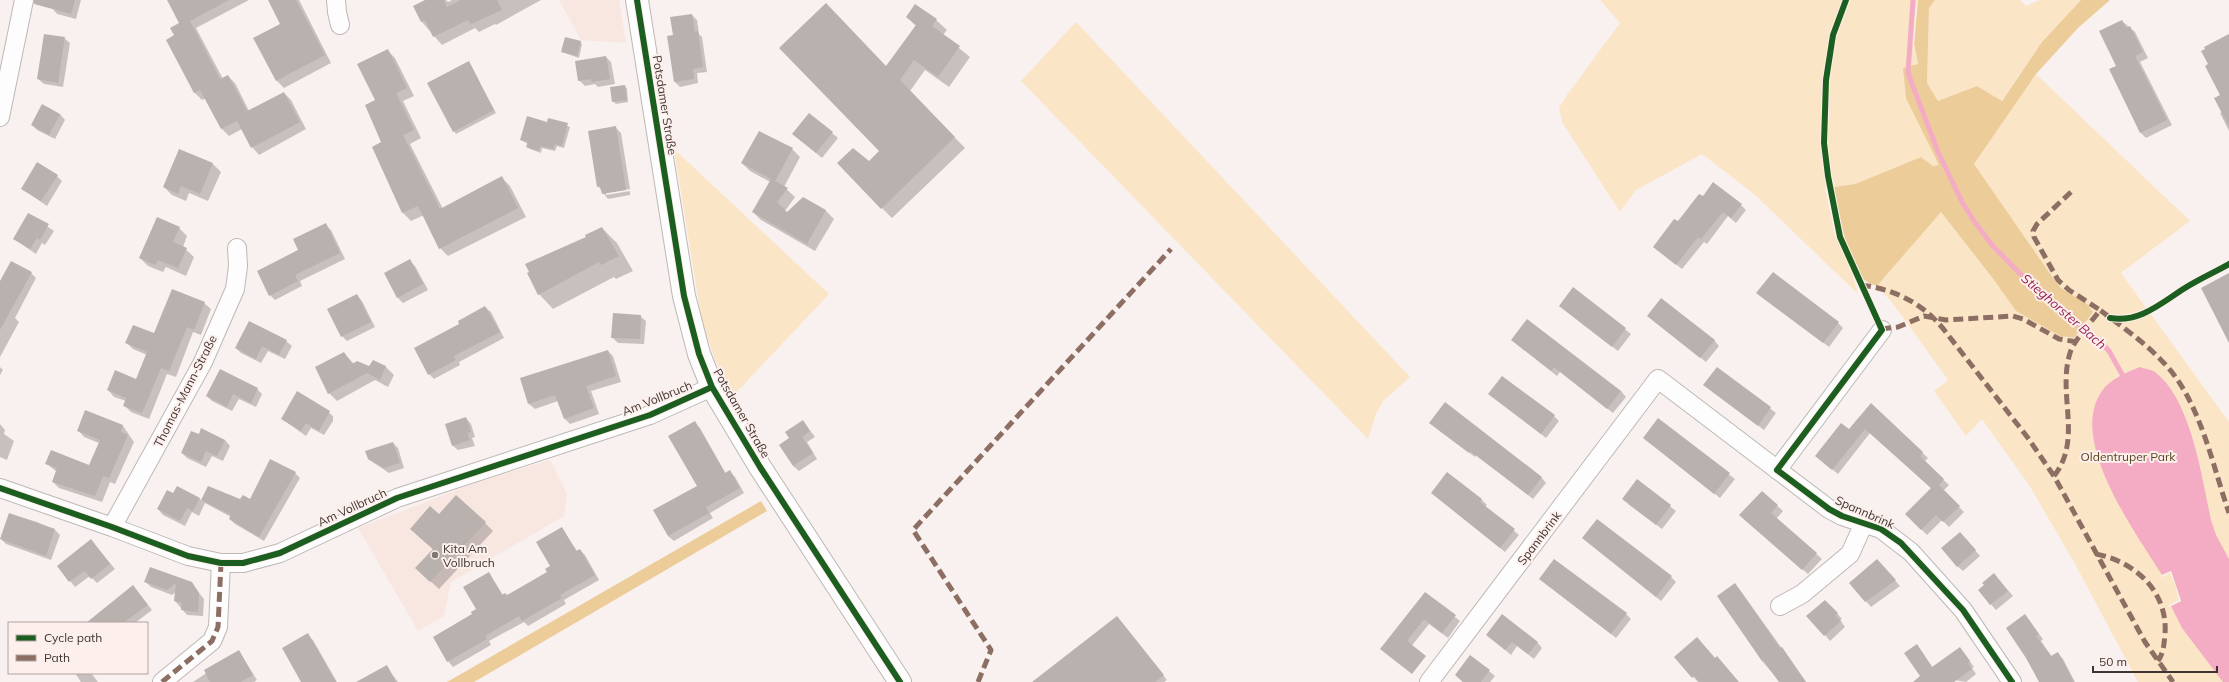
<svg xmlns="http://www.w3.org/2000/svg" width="2229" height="682" viewBox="0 0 2229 682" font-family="Mulish,sans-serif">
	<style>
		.built { fill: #f8e6e1 }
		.green { fill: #fbe5c7 }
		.forest { fill: #eccd9a }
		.water { fill: #f3acc3 }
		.pier { fill: #f9f1ef }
		.shadow { fill: #0003 }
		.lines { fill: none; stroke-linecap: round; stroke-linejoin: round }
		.stream { stroke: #f3acc3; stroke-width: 5 }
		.building { fill: #b8b1ae }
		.street-casing { stroke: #beb7b5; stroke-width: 20 }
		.secondary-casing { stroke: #beb7b5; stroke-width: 24 }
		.street { stroke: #fefdfd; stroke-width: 18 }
		.secondary { stroke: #fefdfd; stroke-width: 22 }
		.quiet { stroke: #8d6e63; stroke-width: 5; stroke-dasharray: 10 5; stroke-linecap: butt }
		.cycleway-casing { stroke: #fdefeb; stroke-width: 8 }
		.cycleway { stroke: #1b5e20; stroke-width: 6 }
		.poi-dot { fill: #7f7774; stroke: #fdefeb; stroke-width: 1.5 }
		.labels { text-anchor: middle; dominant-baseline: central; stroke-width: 4; stroke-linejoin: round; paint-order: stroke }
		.street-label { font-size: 12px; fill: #3e3532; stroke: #fdefeb }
		.park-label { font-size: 12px; fill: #5a441e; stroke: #fdefeb }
		.poi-label { font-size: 12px; fill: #3e3532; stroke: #fdefeb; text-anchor: start }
		.water-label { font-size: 13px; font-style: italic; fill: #952455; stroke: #fdefeb }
	</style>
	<rect width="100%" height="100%" fill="#f9f1ef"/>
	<path class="built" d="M559,0h60l7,43 -45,-3z
		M550,460l17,34 -3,22 -113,66 -7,34 -26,15 -60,-103 120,-46z"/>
	<path class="green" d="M1600,0h317l-4,43 26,122 -6,1 -12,-9 -66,27 -30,4 10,47 15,32 8,27 -104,-100 -52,-40 -66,36 -16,22 -58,-90 -3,-14 8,-13 53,-72z
		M1935,0h85l6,6 14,-6h41l-39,42 -41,59 -24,-15 -39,15 -11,-18 2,-75z
		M1076,22l334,355 -27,24 -7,13 -8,25 -347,-358z
		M2036,74l154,147 -69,52 108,149v260h-91l-63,-118 -46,-79 -47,-66 -16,17 -32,-45 14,-11 -57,-79 -14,-15 64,-74 53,68 22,31 53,28 6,-1 18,-26 -6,-8 -26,-16 -10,-13 -77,-111z
		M674,149l155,145 -95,101 -19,-35 -13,-38z"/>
	<path class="forest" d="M1918,0h17l-6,8 -2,75 11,18 39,-15 25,15 40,-59 39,-42h29l-32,28 -42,46 -62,90 77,111 10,13 26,16 6,8 -19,26 -14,-2 -44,-25 -22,-31 -53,-68 -64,74c-6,-2 -14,-5 -18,-12 -14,-25 -20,-59 -25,-87l21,-3 66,-27 12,9 6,-1 -33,-67 -3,-30 15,-4 -4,-20z
		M761,501l6,10 -293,171h-27z"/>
	<path class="water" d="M2140,367c5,2 11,2 15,5 36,27 47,106 56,148l5,15 13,24v123h-6l-41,-54 -11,-22 10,-5 -10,-30 -9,4c-26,-42 -95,-135 -60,-184 8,-12 25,-19 38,-24z"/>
	<path class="pier" d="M2171,571l10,30 -12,6v-2l10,-5 -4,-15 -5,-12 -8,4 -2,-1z"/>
	<path class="shadow" d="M54,0h27l-5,19 -19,-5 -5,-6z
		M168,0h81l-53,28 27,51 5,-3 7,7 14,28 35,-18 7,7 15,29 -47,26 -7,-8 -10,-18 -13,7 -7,-7 -16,-31 -4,2 -8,-8 -18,-56 5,-12z
		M269,0h30l32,63 -47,25 -8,-8 6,-56z
		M428,0h18l2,2 4,-2h89l-45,25 -1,-1 -16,8 -4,-4 -33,17 -20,-23z
		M692,15l5,5 2,14 3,3 5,35 -10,1 1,10 -18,4 -5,-5 -7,-45 6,-1z
		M907,17l29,3 11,10 -4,5 27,22 -21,30 -24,-17 -15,21 55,57 -73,70 -10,-10 -13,-45 11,-12 7,-84 29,-41z
		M2122,21l13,11 13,26 -8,4 32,63 -26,13 -5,-5 -31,-63 8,-4z
		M64,38l6,5 -7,44 -19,-3 -6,-5z
		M2229,38v93l-9,-18 3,-1 -3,-19 -11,-29z
		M580,42l2,2 -3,14 -17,-6z
		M387,50l8,8 19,38 -11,5 18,37 -11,6 33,65 59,-31 8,8 16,31 -78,39 -8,-8 -16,-33 -13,6 -8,-8 -30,-66 9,-4 -6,-43z
		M606,57l5,5 4,22 -17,3 -3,-3 -10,2 -6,-6z
		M469,63l27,50 -40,21 -2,-3z
		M625,86l2,3 1,13 -12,2 -3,-3z
		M60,114l5,6 -10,19 -18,-9 -5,-5z
		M809,114l29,24 -16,20 -23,-19z
		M549,119l21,8 -6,21 -7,-2 -2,5 -13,-3 -1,5 -11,-4 -3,-2 1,-3 -7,-4 26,-17z
		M616,128l5,5 9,56 -24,4v2l24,-4v4l-22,4 -10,-13z
		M792,149l8,8 -16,30 11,10 -10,14 2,2 16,-15 23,13 8,8 -19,32 -54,-31 -8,-8 17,-30 -20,-11 -8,-8z
		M213,164l8,8 -13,29 -19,-8 -3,8 -14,-6 -8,-8z
		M57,176l5,5 -15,25 -25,-17z
		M1703,198l38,7 5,5 -10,13 -8,-7 -21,28 -3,-2 -22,27 -22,-17z
		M29,214l25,17 -9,14 -3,-2 -6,11 -22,-15z
		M325,224l6,6 14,29 -45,22 2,5 -27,14 -5,-5 30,-44z
		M179,228l8,8 -4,11 11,10 -8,19 -20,-9 -3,5 -15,-6 -8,-8z
		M602,228l15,15 16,28 -17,8 -2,-2 -61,32 -14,-15 48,-57z
		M410,261l5,5 13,24 -25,13 -5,-5 -13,-24z
		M31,273l5,5 -21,40 4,4 -19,35v-74z
		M1573,288l58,46 -13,17 -52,-40z
		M1758,293l80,30 5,5 -14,19z
		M357,295l5,6 13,26 -28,14 -5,-5z
		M204,303l7,6 -10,26 -8,-3 -17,45 -9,-3 -18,45 -18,-7 -7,-7 2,-4 -12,-4 -6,-7 29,-10 10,-25 -14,-6 -6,-6 28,-8z
		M485,307l6,5 13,26 -45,24 1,3 -26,14 -5,-5 32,-50z
		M640,316l6,5 -2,23 -26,-1 -5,-5z
		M1648,316l66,24 5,6 -13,16z
		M1512,340l109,51 5,6 -13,16 -53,-41 -3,4z
		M286,341l6,5 -7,13 -17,-8 -7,12 -20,-10 -5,-5z
		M608,351l5,5 8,26 -30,9 8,23 -29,10 -5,-5 -7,-18 -23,8 -6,-5 -8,-25z
		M344,353l10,11 15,3 4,-5 13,5 8,8 -6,12 -13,-7 -38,21 -8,-8z
		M0,367l3,3 -3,5z
		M1717,368l59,45 -12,17 -60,-45z
		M257,389l5,5 -6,13 -17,-8 -7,12 -20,-10 -5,-5z
		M1490,394l64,22 5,5 -13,17z
		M1871,404l57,54 -4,4 25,23 -6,6 21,21 -15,15 -7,-7 -15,15 -21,-21 26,-25 -62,-56 -32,41 -22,-18 33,-26z
		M327,411l6,5v5l-9,14 -13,-7 -5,8 -24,-17z
		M466,418l5,6 4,13 -3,1 3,8 -17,4 -6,-5z
		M1658,420l77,59 -15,19 -76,-60z
		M803,421l12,16 -8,5 10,17 -18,12 -6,-5 -2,-28z
		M695,423l5,5 26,46 4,-2 5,5 9,16 -34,20 3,5 -39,23 -6,-5 30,-50z
		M0,424l5,6 -1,4 10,7 -7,19 -7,-3z
		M123,426l11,16 -19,42 -5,-2 -8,20 -43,-14 -6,-6 4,-10 -10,-8 43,3 9,-24 -15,-6 -6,-7z
		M1436,428l105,49 5,6 -13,16 -57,-44 -1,2z
		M199,435l26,5 5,6 -7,15 -11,-5 -6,11 -19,-9 -5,-5z
		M393,443l5,5 6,20 -15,5 -21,-14z
		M295,473l5,5 -36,63 -29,-17 -5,-5 1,-2 -26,-14 -6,13 -7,-4 -7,14 -22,-11 -5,-6 16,-14 26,4 2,2 7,-14 32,14 9,-1z
		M1447,473l35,27 5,5 -2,2 34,28 -14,17 -73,-59z
		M1637,480l39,31 -14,18 -34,-25z
		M1762,492l21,19 -7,8 46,40 -14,15 -63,-54z
		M10,514l27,8 18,8 5,5 -9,25 -45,-16 -5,-5z
		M439,516l46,7 8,8 -54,58 -14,-13 9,-26 -15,-13z
		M562,528l15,23 3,-1 5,5 14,25 -35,20 2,4 -38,22 -4,-4 -35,19 2,4 -38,22 -5,-6 29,-52 12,-36 14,22 4,1 41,-23z
		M1583,538l88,39 5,5 -15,19z
		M1965,538l15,18 -17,15 -6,-5z
		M91,540l24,29 -18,14 -7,-7 -15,11 -17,-21z
		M1882,566l18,20 -29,21 -21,-24z
		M1540,579l86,35 5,5 -15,19z
		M1999,580l14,16 -17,14 -17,-19 6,-6z
		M146,582l45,1 13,16 -1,17 -16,-1 -12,-14 1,-9 -4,3 -21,-8z
		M1735,584l5,6 66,92h-26l-18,-21 -44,-65z
		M133,586l19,24 -17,13h-48z
		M1425,593l35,28 -12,17 -19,-14 -31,39 -17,-14z
		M1831,606l11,13 -2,1 5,7 -15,14 -5,-6z
		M2025,616l18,23 -2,2 11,16 6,-4 5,6 12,23h-35z
		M1117,617l50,63 -3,2h-131z
		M307,635l6,5 24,42h-35z
		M1488,635l49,7 5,6 -8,11 -17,-13 -6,9z
		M1917,645l16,23 31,-15 10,14 -2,1 4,6 -10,8 -12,-2 -3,2h-37l7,-5z
		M239,651l18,29 -3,2h-61z
		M1470,656l25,20 -5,6h-27l-7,-7z
		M1675,657l40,2 23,23h-40z
		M386,666l12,16h-40z
		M75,673h16l7,9h-17z"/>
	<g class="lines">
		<path class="stream" d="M1913,0l-5,73 30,79 24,50 12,19 18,24 48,49 60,47 9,10 14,25"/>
	</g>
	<path class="building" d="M75,0l-4,14 -37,-10v-4z
		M167,0h62l-39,21 30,58 8,-4 19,36 37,-19 16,30 -49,26 -14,-27 -16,8 -21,-39 -6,3 -28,-53 8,-5 -4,-7 9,-5z
		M268,0h28l29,55 -49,26 -23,-43 27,-14z
		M425,0h19l3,7 14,-7h36l5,10 -31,14 -3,-4 -35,17 -8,-17 -4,2 -8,-16z
		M826,3l60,63 30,-41 -10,-8 9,-13 22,15 -5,7 28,20 -22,31 -24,-17 -14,20 55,57 -74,72 -44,-46 16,-15 16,13 10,-10 -100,-103z
		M692,14l3,18 3,-1 5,36 -10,2 1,10 -20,3 -7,-46 6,-1 -3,-18z
		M2122,20l4,8 4,-2 13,26 -8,4 32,64 -27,13 -31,-64 7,-3 -17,-35z
		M44,34l21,3 -7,46 -21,-4z
		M2229,34v93l-15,-29 6,-3 -15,-29 3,-2 -7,-13 4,-2 -1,-2z
		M565,37l16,4 -4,15 -16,-4z
		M388,49l19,39 -11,5 18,37 -11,5 37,74 62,-33 16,32 -79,41 -21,-43 -16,7 -30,-66 9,-5 -16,-37 10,-5 -18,-36z
		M606,56l4,23 -18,3 -1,-3 -13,2 -3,-20z
		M469,61l25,49 -41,22 -26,-49z
		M625,85l2,15 -15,2 -2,-15z
		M42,104l18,10 -11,21 -18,-10z
		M809,113l24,19 -17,21 -24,-19z
		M527,116l20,6 1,-4 20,5 -6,23 -7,-2 -2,5 -13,-3 -1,5 -13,-4 2,-5 -8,-2z
		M616,126l10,64 -24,4 -2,-8 -3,1 -9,-56z
		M759,131l34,17 -18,33 13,7 -11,14 10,10 16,-15 23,13 -19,34 -55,-32 19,-33 -30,-16z
		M179,149l34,14 -13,31 -19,-8 -3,8 -15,-7z
		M37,162l21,13 -17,26 -20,-12z
		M1713,182l29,22 -11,14 -8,-6 -22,27 -3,-2 -22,28 -23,-18 21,-28 4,2 21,-27 4,2z
		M28,213l21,11 -9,16 -3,-2 -7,11 -17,-10z
		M157,217l23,10 -7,15 14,6 -9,20 -20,-8 -3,5 -16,-7z
		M326,223l14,30 -45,22 3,6 -29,15 -12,-25 41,-21 -5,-11z
		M602,227l17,29 -18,9 -2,-3 -61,33 -11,-22 2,-1 -4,-8 61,-27 -1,-2z
		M410,259l13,25 -26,14 -13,-25z
		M11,261l21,11 -32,58v-49z
		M1773,272l66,50 -16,21 -67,-50z
		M2229,273v70l-28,-55z
		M1573,287l53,41 -14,19 -53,-41z
		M172,289l33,13 -11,28 -7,-3 -18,44 -8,-3 -19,45 -19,-7 3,-8 -19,-8 8,-20 21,9 11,-27 -22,-9 8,-18 21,8z
		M357,294l14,28 -30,15 -14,-28z
		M1661,298l54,42 -15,18 -53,-42z
		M485,306l15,26 -46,24 2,4 -28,15 -14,-27 45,-24 -1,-3z
		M613,313l28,2 -1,24 -29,-1z
		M1527,319l94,72 -14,18 -53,-42 -3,4 -40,-31z
		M249,321l38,19 -8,15 -17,-9 -6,13 -21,-11z
		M608,350l8,26 -30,10 8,22 -30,11 -9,-24 -27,9 -8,-26z
		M344,352l8,12 5,-3 12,5 4,-6 13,6 -6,14 -13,-7 -39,21 -13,-27z
		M1717,367l54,40 -13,19 -55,-41z
		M220,369l38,19 -7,15 -18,-9 -6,13 -21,-11z
		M1502,376l53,39 -14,19 -53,-40z
		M297,391l33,20 -11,20 -13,-8 -5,8 -20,-12z
		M1445,402l97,75 -14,18 -58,-44 -1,2 -40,-30z
		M1871,403l52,49 -3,4 24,23 -5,6 21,21 -17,16 -7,-7 -15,15 -16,-16 26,-26 -66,-59 -33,41 -17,-14 26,-33 8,6z
		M85,410l38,15 -2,7 7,3 -19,43 -6,-2 -8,20 -43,-14 5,-14 -12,-4 6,-14 38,15 11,-25 -23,-9z
		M466,417l5,15 -4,1 3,7 -18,6 -7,-22z
		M1658,418l72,55 -16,21 -71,-56z
		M803,420l7,11 -8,6 11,16 -20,13 -14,-21 10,-7 -4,-6z
		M695,421l30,52 5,-3 10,18 -34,19 3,6 -41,23 -15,-26 44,-24 -29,-50z
		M201,428l24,12 -8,16 -11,-5 -5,11 -20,-9 10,-22 8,3z
		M393,442l7,21 -16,5 -16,-9 -3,-8z
		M270,459l26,13 -37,65 -30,-18 2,-4 -30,-15 7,-14 32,13 3,-4 7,4z
		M1447,472l35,27 -2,3 35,27 -15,19 -69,-55z
		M1637,479l34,26 -15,20 -34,-26z
		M177,486l23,12 -7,13 -6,-3 -7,13 -23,-12 10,-19 6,3z
		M1762,491l16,14 -7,8 46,40 -15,17 -63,-55z
		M456,495l30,27 -56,60 -15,-14 18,-19 -23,-20 20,-23 9,8z
		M9,513l46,16 -9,27 -46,-17z
		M1597,519l75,57 -16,21 -74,-59z
		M562,527l14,24 4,-2 15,26 -35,20 2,3 -40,23 -3,-5 -34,20 2,3 -40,23 -14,-25 39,-23 -1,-2 5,-3 -13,-22 26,-15 13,23 3,-2 2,2 40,-23 -2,-3 5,-3 -14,-24z
		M1960,532l16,18 -19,17 -16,-19z
		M91,539l19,25 -19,15 -6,-8 -16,11 -12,-16z
		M1554,559l73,54 -16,21 -72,-55z
		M1877,559l19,21 -31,22 -16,-19z
		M150,567l42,15 7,11 -1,19 -17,-2 1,-7 -8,-2 2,-18 -9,7 -23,-8z
		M1994,573l14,18 -18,14 -12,-15 6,-5 -2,-2z
		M1735,583l45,65 2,-1 24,35h-27l-16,-22 -1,1 -45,-65z
		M133,585l15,20 -25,18h-37z
		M1425,592l31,23 -14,18 -18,-14 -17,22 19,15 -14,18 -32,-25z
		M1825,600l13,13 -3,2 6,6 -17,15 -18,-20z
		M1502,614l36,28 -10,12 -16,-12 -7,8 -19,-15z
		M2025,614l14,20 -3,2 15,20 7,-4 16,30h-35l-13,-24 -20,-30z
		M1117,616l47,59 -9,7h-123z
		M308,633l17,30 11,19h-35l-19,-34z
		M1697,637l18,21 2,-2 22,26h-40l-5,-6 -2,2 -18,-21z
		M1917,644l15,23 28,-20 10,14 -2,2 4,6 -18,13h-41l7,-6 -16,-23z
		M239,650l14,25 -13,7h-30l-6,-12z
		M1470,655l20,15 -9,12h-18l-8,-7z
		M387,665l9,17h-40z"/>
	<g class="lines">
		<g class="street-casing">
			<path id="street" d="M336,0l1,12 3,13
				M0,117l24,-117
				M1777,470l105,-140
				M0,488l112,39 76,29 33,7h22l37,-10 117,-55 253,-83 62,-28
				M112,527l91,-165 32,-73 3,-23 -1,-18
				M1780,606l22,-12 48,-40 14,-31
				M162,682l50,-41 6,-14 3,-64
				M1429,682l229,-303 171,130 13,7 39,13 30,23 52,58 49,72"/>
		</g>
		<g class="secondary-casing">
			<path id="secondary" d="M637,0l47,296 15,58 13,33 48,80 140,215"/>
		</g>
		<use href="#street" class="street"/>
		<use href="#secondary" class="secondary"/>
		<path class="quiet" d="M2071,192l-34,32 -4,7 1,6 24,43 11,10 31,20
			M1861,285c34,4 63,19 84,46l83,107 26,38 91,166 28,40
			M1881,329l17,-2 26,-11 22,4 67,-4 10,3 36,20 18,3
			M2054,476c29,-37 3,-81 16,-123 5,-15 21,-30 30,-43 21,16 44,32 62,51 38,38 50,103 67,152
			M2096,554c40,8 72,38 69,80 -1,10 -1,18 -7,27
			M162,682l50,-41 6,-14 3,-64
			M978,682l13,-32 -78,-120 258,-281"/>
		<g class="cycleway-casing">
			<path id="cycleway" d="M637,0l47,296 15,58 13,33 48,80 140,215
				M1846,0l-13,35 -7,45 -2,63 4,33 12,61 42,93 -105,140 52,39 13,7 39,13 20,14 62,67 49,72
				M2110,318c30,5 51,-15 75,-30 14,-9 30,-16 44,-24
				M0,488l112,39 76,29 33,7h22l37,-10 117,-55 253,-83 62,-28"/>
		</g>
		<use href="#cycleway" class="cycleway"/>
	</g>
	<circle class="poi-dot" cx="435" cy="555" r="4"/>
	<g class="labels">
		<g class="street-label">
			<text transform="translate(665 105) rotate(81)">Potsdamer Straße</text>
			<text transform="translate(185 391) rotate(-63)">Thomas-Mann-Straße</text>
			<text transform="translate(657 398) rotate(-22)">Am Vollbruch</text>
			<text transform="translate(742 413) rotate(60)">Potsdamer Straße</text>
			<text transform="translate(352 507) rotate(-25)">Am Vollbruch</text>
			<text transform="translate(1865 512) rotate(24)">Spannbrink</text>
			<text transform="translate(1539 538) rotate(-53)">Spannbrink</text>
		</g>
		<g class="park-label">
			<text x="2128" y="456">Oldentruper Park</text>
		</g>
		<g class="poi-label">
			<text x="443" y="548">Kita Am<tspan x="443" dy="14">Vollbruch</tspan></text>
		</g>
		<g class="water-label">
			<text transform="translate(2064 311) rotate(41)">Stieghorster Bach</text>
		</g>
	</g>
	<rect x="8" y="622" width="140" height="52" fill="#fdefeb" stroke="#b1a5a1"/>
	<rect x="16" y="635" width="20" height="6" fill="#1b5e20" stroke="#b1a5a1"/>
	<text x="44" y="642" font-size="12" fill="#3e3532">Cycle path</text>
	<rect x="16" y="655" width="20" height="6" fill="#8d6e63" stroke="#b1a5a1"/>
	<text x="44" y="662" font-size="12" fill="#3e3532">Path</text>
	<path d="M2093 666v6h124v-6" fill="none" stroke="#3e3532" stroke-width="2"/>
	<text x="2099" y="666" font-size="12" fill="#3e3532" stroke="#fdefeb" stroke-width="3" paint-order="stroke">50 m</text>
</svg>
